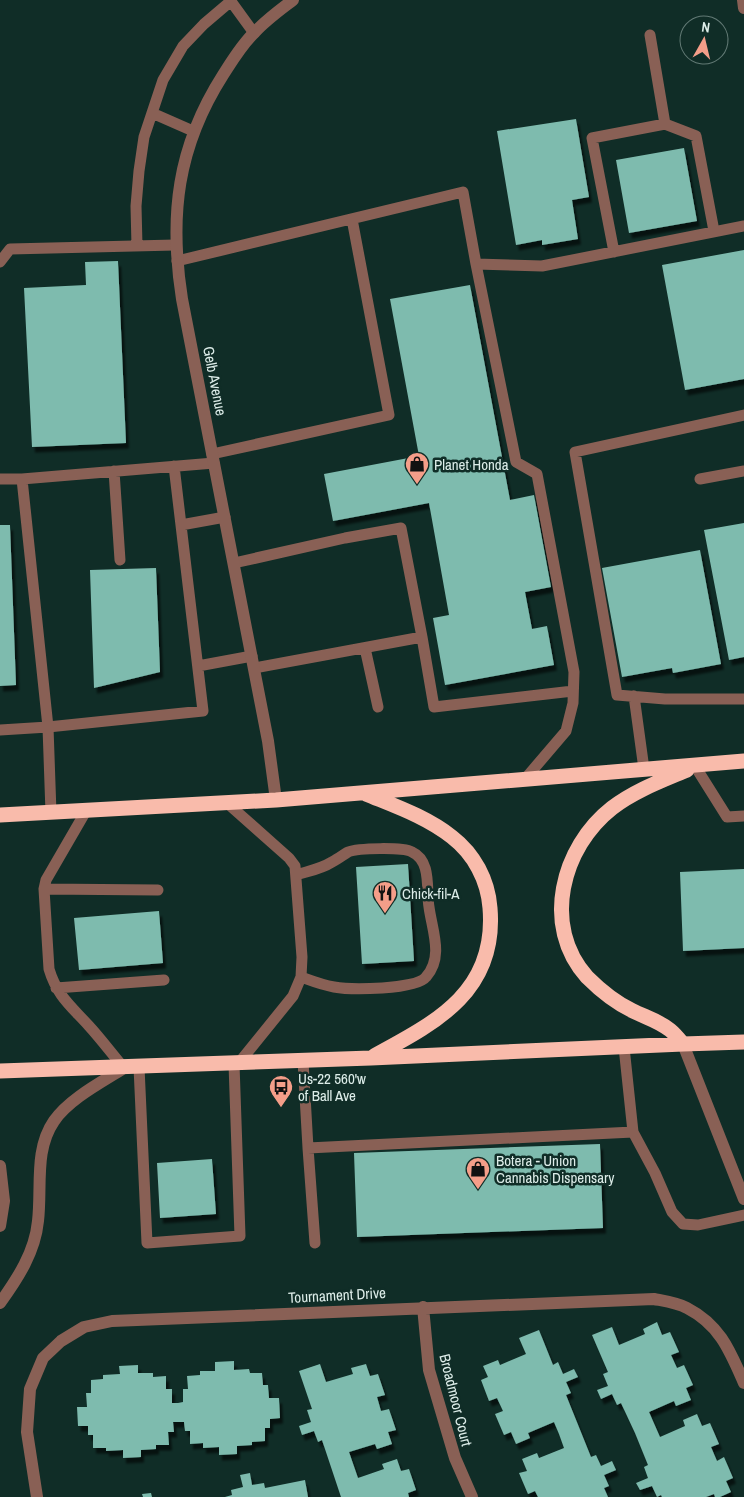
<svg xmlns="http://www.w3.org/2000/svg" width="744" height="1497" viewBox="0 0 744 1497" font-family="'Archivo Narrow',sans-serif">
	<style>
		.building { fill: #7ebbae; filter: url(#shadow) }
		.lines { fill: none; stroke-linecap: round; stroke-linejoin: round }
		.lane { stroke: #896055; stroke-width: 11 }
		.street { stroke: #896055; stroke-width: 12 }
		.highway { stroke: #f9bbab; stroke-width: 15 }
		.labels { text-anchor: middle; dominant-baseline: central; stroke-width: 5; stroke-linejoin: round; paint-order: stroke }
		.street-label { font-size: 15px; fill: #ddede9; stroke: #102d27 }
		.poi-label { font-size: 15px; fill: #ddede9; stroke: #102d27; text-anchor: start }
	</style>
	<defs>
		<filter id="shadow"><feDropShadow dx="3" dy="5.5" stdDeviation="1" flood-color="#0009"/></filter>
	</defs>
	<rect width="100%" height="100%" fill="#102d27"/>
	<path class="building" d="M576,119l13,78 -17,3 6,39 -36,6v-5l-26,5 -19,-114z
		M684,148l13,73 -68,12 -13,-73z
		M744,250v129l-59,11 -23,-125z
		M118,261l8,182 -94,4 -8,-159 62,-3 -1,-23z
		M470,285l40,215 24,-5 17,92 -26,5 7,37 15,-3 7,39 -109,20 -12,-67 16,-3 -20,-112 -96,18 -9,-47 95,-18 -29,-157z
		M744,523v134l-15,3 -25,-130z
		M0,525h10l6,160 -16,1z
		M700,550l21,114 -48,9 -1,-5 -50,9 -20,-109z
		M156,568l4,104 -66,16 -4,-118z
		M408,864l6,97 -52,3 -6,-97z
		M744,869v79l-61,3 -3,-79z
		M159,911l4,52 -84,7 -5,-52z
		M600,1144l3,84 -246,9 -3,-84z
		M212,1159l4,55 -56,4 -3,-55z
		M657,1322l5,13 8,-3 9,20 -8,3 6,13 7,-3 9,20 -7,3 5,12 -15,6 -2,-5 -25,11 11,25 25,-11 -2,-6 14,-6 5,12 8,-3 9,21 -8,3 6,14 7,-4 9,21 -7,3 5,11 -11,5h-5l-1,-3 -8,3h-44l-1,-2 -4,2 -5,-11 -12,4 -4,-7 12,-5 -4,-11 4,-2 -13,-32 -14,-30 -4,2 -5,-11 -11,5 -4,-9 11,-4 -5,-12 5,-2 -16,-37 20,-8 7,18 26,-11 -2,-5z
		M539,1330l14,35 5,-3 5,12 11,-5 4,8 -12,5 5,11 -5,2 25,62 5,-2 5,11 11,-5 4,9 -12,5 5,11 -5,2 4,9h-70l-3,-6 -7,3 -9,-21 8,-2 -5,-12 15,-6 2,5 25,-10 -5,-14 -5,-12 -26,11 2,5 -14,6 -5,-12 -7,3 -9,-21 8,-3 -6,-13 -8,3 -8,-21 7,-3 -5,-11 15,-6 2,5 26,-11 -7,-16z
		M234,1361v9l15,-1 1,4h12l1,12h5l1,13h10l1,20 -10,1v9h-5v13l-13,1v3l-15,1v8l-18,1v-8l-16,1v-5l-13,1v-13h-5l-1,-9h-11l1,10h-6l1,13h-13v4l-15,1v7l-18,1v-8l-17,1v-3h-13v-13h-5v-9h-10l-1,-19h10l-1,-14h5v-13l12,-1v-4l17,-1 -1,-8 19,-1v8h15v4l13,-1v13h6v14h6l5,-1v-13h5l-1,-13 13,-1v-4h15v-9z
		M320,1364l6,18 27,-8 -2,-6 15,-4 4,12 8,-2 7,21 -8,2 4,14 8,-2 7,21 -8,2 4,12 -15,5 -2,-5 -26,8 9,26 26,-9 -2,-5 15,-5 4,12 8,-2 7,21 -8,3 1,4h-68l-19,-57 -4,2 -4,-11 -12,4 -3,-9 12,-4 -4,-12 5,-1 -13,-38z
		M250,1473l2,12 12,-2 1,5 40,-8 3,17h-83l7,-2 -1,-5 12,-3 -3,-12z
		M151,1493l1,4h-9l-1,-3z"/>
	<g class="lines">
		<path class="lane" d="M230,0l24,33
			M650,35l15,89 31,12 18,95
			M152,113l41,18
			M137,246l-1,-40 3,-35 5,-34 19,-57 20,-34 21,-22 27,-23
			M614,252l-22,-114 73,-14
			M177,261l286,-69 13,72 66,2 202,-40
			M0,262l10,-13 165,-4
			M476,264l40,198 21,12 37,198 -1,31 -7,28 -41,48
			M744,415l-169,37 42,243 48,4h79
			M212,454l177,-39 -37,-196
			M174,466l29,245 -155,16 -26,-248 192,-16
			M114,471l6,89
			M0,479h22
			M700,479l44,-8
			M181,525l44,-8
			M234,563l111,-25 56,-10 21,109 -168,31
			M422,637l12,70 139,-16
			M365,648l13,59
			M198,666l54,-10
			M634,696l10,73
			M0,730l48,-3 3,86
			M695,766l32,51 17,-1
			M227,803l62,55 6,8 7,91 -1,20 -8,19 -55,68
			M86,811l-40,69 -2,9 5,80c8,27 22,37 40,57 12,13 23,28 35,42
			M296,875c13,-4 25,-6 36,-13 6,-3 11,-7 16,-10 10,-4 55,-5 64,0 20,9 14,38 17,55 3,23 15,50 -3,70 -10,13 -76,13 -92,10 -12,-2 -22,-6 -33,-10
			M44,889l114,1
			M56,988l108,-8
			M303,1061l5,87 325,-16 -9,-85
			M139,1067l8,176 93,-7 -6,-172
			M633,1132l22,41 17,39 11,12 15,1 46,-10
			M308,1148l7,95"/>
		<path class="street" d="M743,0l1,8
			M276,800l-8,-59 -86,-442c-13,-83 -5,-152 41,-224 9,-14 19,-31 32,-43 11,-12 25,-22 38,-32
			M683,1044l61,155
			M0,1166l4,35 -4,25
			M0,1303c18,-25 35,-51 38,-82 4,-34 -4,-71 16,-100 15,-22 48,-39 70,-53
			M423,1307l6,63 26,88 17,39
			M37,1497l-10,-65 3,-43 13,-31 18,-17 23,-14 28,-6 542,-22c10,2 24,4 33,9 33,17 43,43 57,75"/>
		<path class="highway" d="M366,794c29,12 61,23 86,43 22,17 36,43 38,71 7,83 -53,114 -116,148
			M0,815l276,-15 468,-39
			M683,1044c-4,-5 -8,-10 -13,-14 -11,-9 -25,-13 -37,-19 -17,-8 -33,-21 -46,-34 -46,-51 -25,-130 25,-169 22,-17 49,-27 75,-38
			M0,1071l371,-13 312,-14 61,-2"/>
	</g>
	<defs>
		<g id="shop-pin" transform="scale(1.25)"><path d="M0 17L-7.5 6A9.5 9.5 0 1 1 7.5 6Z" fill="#f49e89" stroke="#102d27"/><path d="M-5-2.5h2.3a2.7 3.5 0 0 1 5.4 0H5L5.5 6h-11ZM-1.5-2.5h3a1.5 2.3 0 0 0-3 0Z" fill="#111"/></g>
		<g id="restaurant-pin" transform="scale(1.25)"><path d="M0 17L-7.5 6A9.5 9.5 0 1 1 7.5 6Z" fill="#f49e89" stroke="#102d27"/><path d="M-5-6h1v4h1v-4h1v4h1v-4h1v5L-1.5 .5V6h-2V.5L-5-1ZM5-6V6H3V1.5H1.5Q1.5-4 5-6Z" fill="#111"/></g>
		<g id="bus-pin" transform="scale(1.25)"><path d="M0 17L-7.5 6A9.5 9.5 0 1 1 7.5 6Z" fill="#f49e89" stroke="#102d27"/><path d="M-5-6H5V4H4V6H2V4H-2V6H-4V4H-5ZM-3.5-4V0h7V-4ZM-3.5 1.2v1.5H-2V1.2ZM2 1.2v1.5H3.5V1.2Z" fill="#111"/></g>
	</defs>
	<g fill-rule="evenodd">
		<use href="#shop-pin" x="417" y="464"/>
		<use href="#restaurant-pin" x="385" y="893"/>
		<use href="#bus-pin" x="281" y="1087"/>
		<use href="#shop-pin" x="478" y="1169"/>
	</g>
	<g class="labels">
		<g class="street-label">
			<text transform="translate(215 381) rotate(79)">Gelb Avenue</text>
			<text transform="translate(337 1295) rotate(-3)">Tournament Drive</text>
			<text transform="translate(456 1400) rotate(76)">Broadmoor Court</text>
		</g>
		<g class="poi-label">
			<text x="434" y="464">Planet Honda</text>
			<text x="402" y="893">Chick-fil-A</text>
			<text x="298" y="1078">Us-22 560'w<tspan x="298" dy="17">of Ball Ave</tspan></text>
			<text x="496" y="1160">Botera - Union<tspan x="496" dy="17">Cannabis Dispensary</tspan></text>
		</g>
	</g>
	<g transform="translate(704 40) rotate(8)"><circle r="24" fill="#102d27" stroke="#627a75"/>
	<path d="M0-4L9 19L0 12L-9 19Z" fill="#f49e89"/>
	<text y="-8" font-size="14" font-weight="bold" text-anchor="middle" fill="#ddede9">N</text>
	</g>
</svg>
